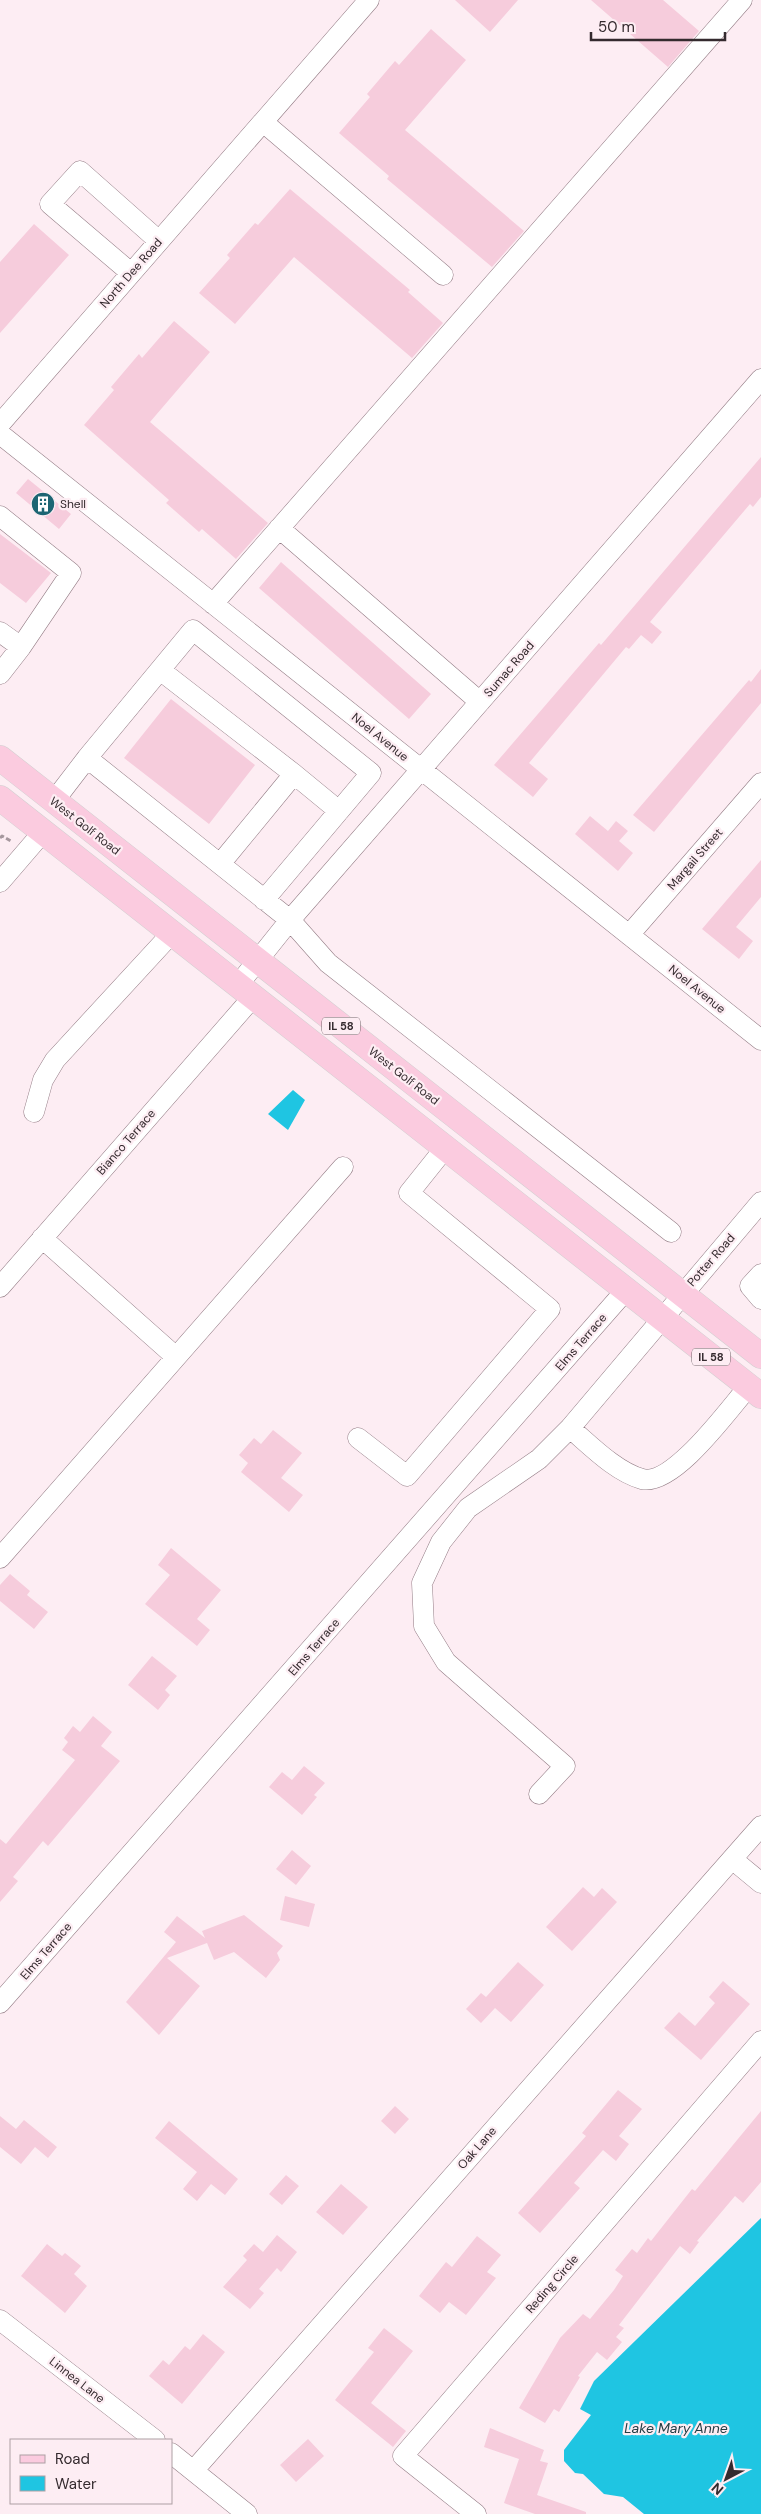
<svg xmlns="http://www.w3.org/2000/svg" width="761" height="2514" viewBox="0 0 761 2514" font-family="'DM Sans',sans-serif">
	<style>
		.water { fill: #1fc5e2 }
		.building { fill: #f6ccdc }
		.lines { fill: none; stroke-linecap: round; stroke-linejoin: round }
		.minor-casing { stroke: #937c85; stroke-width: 21 }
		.major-casing { stroke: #d2d0d1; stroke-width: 26 }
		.path { stroke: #a6989e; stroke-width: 3; stroke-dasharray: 5 2.5; stroke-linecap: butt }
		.minor { stroke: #fff; stroke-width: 20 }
		.major { stroke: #fbcbdf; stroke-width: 25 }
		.labels { text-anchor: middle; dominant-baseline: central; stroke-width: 4.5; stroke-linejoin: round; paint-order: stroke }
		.shield { fill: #fdedf3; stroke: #706469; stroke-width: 1 }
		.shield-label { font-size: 11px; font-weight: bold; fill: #342a2e }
		.street-label { font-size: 12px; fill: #342a2e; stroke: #fdedf3 }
		.poi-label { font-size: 12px; fill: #342a2e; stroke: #fdedf3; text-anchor: start }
		.water-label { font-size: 14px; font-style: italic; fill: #243d43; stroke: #fdedf3 }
	</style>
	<rect width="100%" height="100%" fill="#fdedf3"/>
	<path class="water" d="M293,1090l12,10 -17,30 -20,-16z
		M761,2218v296h-117l-21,-17 -19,-3 -21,-20 -8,-1 -11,-12v-11l27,-35 -11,-6 14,-28z"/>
	<path class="building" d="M455,0h63l-28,32z
		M591,0h72l36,31 -31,36z
		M431,29l35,31 -61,70 119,101 -32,36 -105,-88 2,-3 -50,-43 31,-36 -3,-3 28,-33 4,4z
		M290,189l120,101 -2,2 35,31 -31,35 -118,-101 -59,67 -36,-31 31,-35 -3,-3 28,-32 3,2z
		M34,224l35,31 -69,78v-71z
		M174,321l36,31 -60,70 118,101 -32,36 -34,-30 -3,3 -33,-29 3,-3 -85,-75 30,-35 -3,-3 28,-33 3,4z
		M761,457v40l-8,10 -3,-3 -100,118 12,10 -10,12 -11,-9 -12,14 -3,-2 -97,116 19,16 -15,18 -39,-32 105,-122 2,2z
		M28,479l43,35 -12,15 -43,-36z
		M0,534l51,39 -25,30 -26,-20z
		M281,562l150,132 -22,25 -150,-131z
		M761,669v34l-107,129 -21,-17 116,-135 2,2z
		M171,699l84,66 -46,59 -85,-66z
		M590,816l18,15 8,-10 12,10 -9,10 14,12 -15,18 -43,-37z
		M761,860v37l-25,30 17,14 -14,18 -37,-30z
		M273,1430l29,23 -21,25 22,17 -14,17 -48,-40 7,-9 -9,-8 15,-17 7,6z
		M171,1548l50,42 -24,29 13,11 -13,16 -52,-42 25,-29 -12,-10z
		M10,1574l20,17 -3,4 21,17 -14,17 -34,-28v-16z
		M152,1656l25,20 -12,14 5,5 -12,15 -30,-25z
		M93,1716l19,16 -11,14 19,15 -72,85 -5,-5 -30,36 5,4 -18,21v-63l6,5 69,-84 -13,-10 6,-8 -4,-4 9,-12 7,6z
		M304,1766l21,17 -11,12 3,2 -15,18 -33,-28 13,-15 10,8z
		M292,1850l19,16 -15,19 -20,-16z
		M583,1887l11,10 8,-9 15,14 -45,49 -26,-24z
		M285,1896l30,8 -6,23 -29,-7z
		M244,1915l39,31 -6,7 3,7 -14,18 -32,-26 -20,8 -7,-17 -40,15 33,28 -41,49 -33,-33 50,-60 -12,-10 13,-16 28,22 -3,-7z
		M518,1962l26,23 -33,37 -16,-14 -14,15 -15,-14 15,-16 5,4z
		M723,1981l27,23 -49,56 -37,-32 15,-16 16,14 20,-23 -6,-6z
		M618,2090l24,19 -23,27 10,8 -13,17 -13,-11 -29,33 6,5 -40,45 -22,-20 68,-77 -4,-3z
		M395,2106l14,13 -14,15 -14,-13z
		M761,2111v71l-18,21 -8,-7 -38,45 2,1 -9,12 -10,-8 -61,79 5,3 -8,9 6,5 -15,18 -10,-8 -19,24 2,1 -21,35 -5,-3 -9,14 -26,-15 41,-70 23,-24 7,5 24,-29 9,-14 -8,-6 17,-21 5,4 11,-15 3,3 41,-52 3,2z
		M0,2116l16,13 8,-9 33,27 -9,11 -13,-11 -14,17 -21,-17z
		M169,2121l69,58 -13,16 -14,-11 -14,17 -14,-12 14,-17 -42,-34z
		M286,2175l13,11 -17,19 -13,-11z
		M341,2184l27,23 -25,28 -27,-23z
		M277,2235l20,17 -16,20 -4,-4 -18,21 5,4 -14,16 -27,-22 24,-27 -4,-4 11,-12 9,8z
		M477,2236l24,19 -14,17 9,6 -30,37 -17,-13 -9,11 -21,-17 27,-34 6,5z
		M47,2244l15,12 3,-3 16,13 -7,8 13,12 -22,27 -44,-37z
		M384,2328l29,23 -42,52 35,28 -13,16 -58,-47 39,-48 -6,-4z
		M203,2334l22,18 -43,52 -33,-28 14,-16 6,5 16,-19 5,4z
		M490,2428l54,22 -4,11 8,2 -11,32 49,17v2h-51l-31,-11 15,-44 -35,-12z
		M308,2439l16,17 -28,26 -16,-17z"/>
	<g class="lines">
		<g class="minor-casing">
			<path id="minor" d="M263,122l180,153
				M131,273l-81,-69 30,-33 79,70
				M0,424l369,-424
				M0,434l761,606
				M0,516l71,57 -50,74
				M279,528l201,174
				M213,604l529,-604
				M0,632l21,15 -21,27
				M160,670l134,104 -74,90
				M87,758l106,-128 178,143 -107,127
				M294,774l45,37
				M54,801l33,-43 203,162 38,43 343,269
				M0,882l43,-50
				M629,935l132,-152
				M238,985l52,-65 471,-541
				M34,1112l9,-32 12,-20 117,-127
				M42,1238l134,119
				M761,1274l-11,12 11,13
				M0,1287l253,-290
				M570,1428c20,17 46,44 72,51 31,8 87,-70 107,-93
				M358,1438l49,38 143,-167 -141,-116 36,-45
				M0,1558l343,-391
				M539,1794l26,-28 -119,-104 -22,-36 -2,-43 19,-41 27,-34 71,-49 31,-31 191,-226
				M732,1859l29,24
				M0,2003l626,-713
				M0,2320l155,120
				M171,2453l76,61
				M194,2470l567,-644
				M476,2514l-73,-58 358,-415"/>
		</g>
		<g class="major-casing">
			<path id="major" d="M0,758l761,598
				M0,798l761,598"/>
		</g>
		<path class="path" d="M0,838l2,-2 9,5"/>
		<use href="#minor" class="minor"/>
		<use href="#major" class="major"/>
	</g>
	<defs>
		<g id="building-disc" transform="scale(1.25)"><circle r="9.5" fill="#1d6573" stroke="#fdedf3"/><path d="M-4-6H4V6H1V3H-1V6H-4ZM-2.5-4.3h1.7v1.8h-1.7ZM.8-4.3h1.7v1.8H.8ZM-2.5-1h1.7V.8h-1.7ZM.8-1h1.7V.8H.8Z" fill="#fff"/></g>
	</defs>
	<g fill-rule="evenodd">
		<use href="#building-disc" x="43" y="504"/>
	</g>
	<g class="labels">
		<g class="shield">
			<rect x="322" y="1017.5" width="38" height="17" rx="4"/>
			<rect x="692" y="1348.5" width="38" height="17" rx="4"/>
		</g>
		<g class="shield-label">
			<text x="341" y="1026">IL 58</text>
			<text x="711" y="1357">IL 58</text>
		</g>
		<g class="street-label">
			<text transform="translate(131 273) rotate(-49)">North Dee Road</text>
			<text transform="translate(509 669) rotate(-49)">Sumac Road</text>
			<text transform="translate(380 737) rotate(39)">Noel Avenue</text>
			<text transform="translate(85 826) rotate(38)">West Golf Road</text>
			<text transform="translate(695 859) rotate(-49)">Margail Street</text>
			<text transform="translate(697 989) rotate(39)">Noel Avenue</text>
			<text transform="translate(404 1076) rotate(38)">West Golf Road</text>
			<text transform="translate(126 1142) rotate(-49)">Bianco Terrace</text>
			<text transform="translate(711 1260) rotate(-49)">Potter Road</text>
			<text transform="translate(581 1342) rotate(-49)">Elms Terrace</text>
			<text transform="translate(314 1647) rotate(-49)">Elms Terrace</text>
			<text transform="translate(46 1951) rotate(-49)">Elms Terrace</text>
			<text transform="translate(477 2148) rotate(-49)">Oak Lane</text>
			<text transform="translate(552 2284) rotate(-49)">Reding Circle</text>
			<text transform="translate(77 2380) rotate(38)">Linnea Lane</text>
		</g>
		<g class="poi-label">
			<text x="60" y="504">Shell</text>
		</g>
		<g class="water-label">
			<text x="676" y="2428">Lake Mary Anne</text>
		</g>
	</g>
	<rect x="10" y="2439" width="162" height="65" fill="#fdedf3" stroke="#ad9fa4"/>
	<rect x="20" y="2455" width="25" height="8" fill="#fbcbdf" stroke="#ad9fa4"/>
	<text x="55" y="2464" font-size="15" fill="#342a2e">Road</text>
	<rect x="20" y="2476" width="25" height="15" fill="#1fc5e2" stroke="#ad9fa4"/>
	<text x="55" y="2489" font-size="15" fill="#342a2e">Water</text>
	<g transform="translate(726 2479) rotate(221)" stroke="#fdedf3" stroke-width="4" paint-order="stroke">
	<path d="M0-4L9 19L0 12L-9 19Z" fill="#342a2e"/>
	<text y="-8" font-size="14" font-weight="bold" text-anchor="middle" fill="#342a2e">N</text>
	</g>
	<path d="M591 32v8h134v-8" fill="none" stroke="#342a2e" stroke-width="2.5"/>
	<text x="598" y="32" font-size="15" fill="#342a2e" stroke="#fdedf3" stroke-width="4" paint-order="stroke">50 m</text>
</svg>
